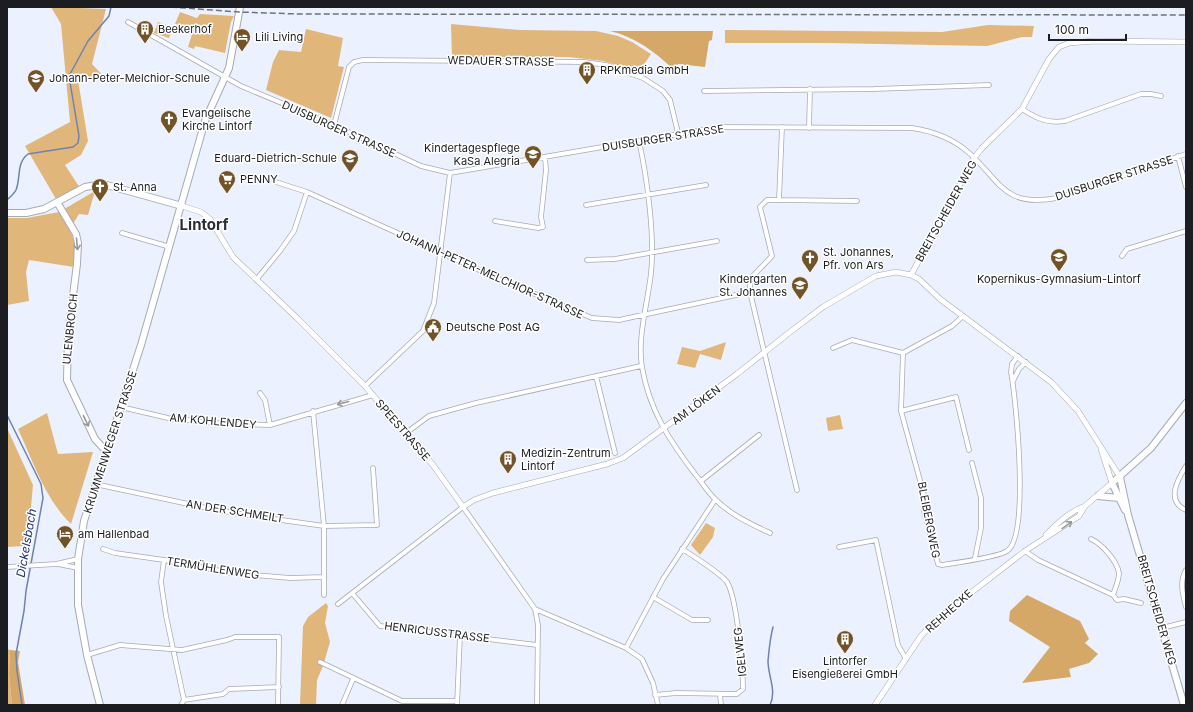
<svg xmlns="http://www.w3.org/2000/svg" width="1193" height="712" viewBox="0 0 1193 712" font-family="Inter,sans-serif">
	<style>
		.green { fill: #e1b67b }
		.forest { fill: #d6a868 }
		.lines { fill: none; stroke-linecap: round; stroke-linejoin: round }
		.stream { stroke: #7082b1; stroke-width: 1.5 }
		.minor-casing { stroke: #a5aab7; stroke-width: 5.5 }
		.tertiary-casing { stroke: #a5aab7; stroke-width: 6 }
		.secondary-casing { stroke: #a5aab7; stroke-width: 8 }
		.minor { stroke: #fff; stroke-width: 4 }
		.tertiary { stroke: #fff; stroke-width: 5 }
		.secondary { stroke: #fff; stroke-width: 6 }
		.rail { stroke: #6f737a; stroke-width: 1.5; stroke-dasharray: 6 3; stroke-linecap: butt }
		.oneway { stroke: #98999b }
		.labels { text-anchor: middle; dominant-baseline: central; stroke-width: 3; stroke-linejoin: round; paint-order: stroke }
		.poi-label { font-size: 11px; fill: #1b1d21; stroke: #fff; text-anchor: start }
		.street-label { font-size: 11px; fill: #1b1d21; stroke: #fff }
		.water-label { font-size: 12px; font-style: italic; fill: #1f337c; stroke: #fff }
		.district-label { font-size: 15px; font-weight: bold; fill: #2a2d37; stroke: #fff }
	</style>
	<rect width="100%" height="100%" fill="#ebf1fe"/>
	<path class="green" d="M51,7l55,2 -14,55 17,18 -25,-4 -6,2 10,61 -7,14 -16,10 15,23 -24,11 -31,-53 45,-24 -9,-98z
		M180,12l17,6 3,-4 34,2 -3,6 -6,31 -30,-7 -1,3 -6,-2 5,-16 -18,-7z
		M158,22l15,5 -4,11 -15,-5z
		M451,24l69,6 76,1 22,5 14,6 19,12 -12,18 -36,-11 -34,-4h-117z
		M988,25l46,1 -2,11h-10l-35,9 -159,-3h-103v-13l217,2z
		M306,29l37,9 -5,28 6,1 -13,51 -65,-28 7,-28 6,-12 22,2z
		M95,191l-7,24 -9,-1 -9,15c5,13 6,23 4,38l-45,-7 -3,12 3,29 -22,4v-87h20l32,-6z
		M726,342l-5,18 -21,-6 -5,14 -18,-4 5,-17 18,4z
		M47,413l11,41 35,-2 -22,72c-26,-25 -38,-63 -53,-95z
		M840,415l3,14 -15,2 -2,-13z
		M7,428l26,57 -4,44 -5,17 -17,1z
		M706,523l9,5 -2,9 -13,18 -9,-10z
		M326,603l2,3 -3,17 5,19 -7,24 -6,14 -1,25h-16l3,-79 5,-9z
		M7,649l3,1 -1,25 3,30h-5z"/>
	<path class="forest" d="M610,31h103l-1,9 -3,1 -4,26 -27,-3 -5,5c-19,-18 -38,-32 -63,-38z
		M1027,595l53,26 9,18 -4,4 13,11 -9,9 -20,6 2,8 -49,6 28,-36 -41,-26 1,-10z
		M10,650l10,1 -2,11 7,43h-13l-3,-30z"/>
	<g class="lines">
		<path class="stream" d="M7,200c3,-3 7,-6 9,-10 5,-12 0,-27 12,-36l45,-7 5,-4 1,-7 -10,-60 19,-35 21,-25 2,-9
			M7,415l34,69 2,14 -17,93 -2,20 -8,43 1,17 5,34
			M770,705c7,-14 -2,-29 -2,-44 1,-11 2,-23 5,-34"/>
		<g class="minor-casing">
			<path id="minor" d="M128,22l113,64 93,39 87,41 29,7 270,-46 192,1c20,3 40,10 56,24 33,29 35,56 89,46l129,-44
				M704,91l170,-2 115,-4
				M1022,109c14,9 25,15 43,12l76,-27h10l10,2
				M334,125l15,-58 5,-5 9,-2 221,2 22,3 37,13 20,13 7,9 8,33
				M782,127l-3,73h-12l-7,7 12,49 -22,23v13l47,198
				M809,128l1,-39
				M639,141c8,36 16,95 12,132 -3,29 -14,64 -9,94 7,42 27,73 53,107 7,8 13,19 21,26 15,15 35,24 54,33
				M1178,156l8,31
				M276,182l31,10 192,87 93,39 27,2 131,-28
				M779,200l78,1
				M586,205l120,-20
				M495,221l43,7 5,-1 -2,-10 5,-47 -1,-12
				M122,233l48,14
				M1122,256l5,-7 59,-18
				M587,260l28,-1 102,-18
				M256,280l24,-29 14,-20 13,-39
				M963,316l-11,10 -49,27 -2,58 23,84v16l14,53 4,1c13,-2 57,-8 65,-14 23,-15 9,-151 4,-179l1,-8 6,-8
				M833,348l19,-8 51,13
				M596,376l19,77
				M1013,381l6,-12 7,-7
				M365,386l58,-55 11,-28 16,-130
				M260,393l5,7 5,25
				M121,407l47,11 47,5 55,2 103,-30
				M313,411l11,115v51
				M901,411l55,-14 13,53
				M406,433l23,-17 47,-13 165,-37
				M972,463l9,35v30l-6,30
				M1186,466c-8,13 -21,35 0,44
				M701,481l58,-46
				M95,484l112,24 39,7 78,11 53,-1 -4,-57
				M1091,539c11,5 26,22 28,34 0,7 -4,16 -6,22
				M839,547l37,-7 22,105 8,14
				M103,549l12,4 49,7 67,13 59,5 34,-1v18
				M1025,551l13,9 75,35 4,5 7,-1 17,4
				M164,560l-3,22 5,34 18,84 -3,5
				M58,564l20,4
				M7,567l49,-3 22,-5
				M1186,570c-7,12 -3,25 0,37
				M352,593l28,33 157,19
				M653,597l39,23h16
				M338,604l125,-97 72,102 3,16 -1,80
				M535,609l91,39 16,11 11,24 5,22
				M1162,628l24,-6
				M626,648l37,-69 52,-79
				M87,655l33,-10 62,5 45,-10 8,-3h44l-1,68
				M320,662l82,39h55
				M720,694l1,11
				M655,695l21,-2 61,1 6,-5c0,-21 -6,-91 -16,-107 -6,-8 -35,-27 -45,-33
				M184,700l39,-6 6,-5 50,-2
				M342,705l11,-26
				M457,705l3,-70"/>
		</g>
		<g class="tertiary-casing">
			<path id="tertiary" d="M182,206l19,6 9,7 23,38 64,61 68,68 68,79 30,42 11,-7 19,-7 114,-29 16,-6 114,-84 53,-42 33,-25 53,-31 20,-4 15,3 8,4 21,20 111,83 27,29 42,66
				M911,275l63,-117 8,-10 40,-39 27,-50 10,-12 10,-4 26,-2 91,1
				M1046,535c11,-12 23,-23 39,-29
				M875,705l46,-69 16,-17 88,-68 54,-35 6,-10 27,-23 -11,-34"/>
		</g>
		<g class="secondary-casing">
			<path id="secondary" d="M57,202l19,32 2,9 -1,21 -9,71 -1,45 28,59 11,12
				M7,213h19l18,-4 41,-22 18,-3 79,22
				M1120,477l8,38 56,190
				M1098,496l21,2
				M1125,510l-13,-27 39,-35 35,-45
				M100,705l-13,-50 -9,-50v-46l6,-38 57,-176 64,-224 24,-53 11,-61"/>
		</g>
		<use href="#minor" class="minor"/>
		<use href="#tertiary" class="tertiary"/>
		<use href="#secondary" class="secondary"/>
		<path class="rail" d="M171,7l68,5 59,2 888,1"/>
	</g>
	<defs><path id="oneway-shaft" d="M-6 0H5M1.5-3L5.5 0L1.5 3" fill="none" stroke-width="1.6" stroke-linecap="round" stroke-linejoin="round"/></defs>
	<g class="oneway">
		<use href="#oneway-shaft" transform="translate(77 244) rotate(85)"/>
		<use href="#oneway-shaft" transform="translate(343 403) rotate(165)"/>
		<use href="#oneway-shaft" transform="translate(86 421) rotate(64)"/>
		<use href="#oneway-shaft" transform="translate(1067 525) rotate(-36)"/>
	</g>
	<defs>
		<g id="building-pin" transform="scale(0.9)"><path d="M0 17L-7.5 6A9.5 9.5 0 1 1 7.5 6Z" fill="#715327" stroke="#fff"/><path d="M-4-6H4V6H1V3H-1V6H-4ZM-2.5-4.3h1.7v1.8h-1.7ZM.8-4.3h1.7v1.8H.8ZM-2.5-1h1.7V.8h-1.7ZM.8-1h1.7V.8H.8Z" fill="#fff"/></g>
		<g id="hotel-pin" transform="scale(0.9)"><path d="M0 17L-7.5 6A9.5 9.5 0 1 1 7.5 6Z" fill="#715327" stroke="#fff"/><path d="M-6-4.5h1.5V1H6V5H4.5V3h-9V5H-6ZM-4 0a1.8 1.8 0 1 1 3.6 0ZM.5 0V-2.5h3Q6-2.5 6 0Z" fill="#fff"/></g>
		<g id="school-pin" transform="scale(0.9)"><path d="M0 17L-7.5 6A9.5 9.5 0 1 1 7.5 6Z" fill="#715327" stroke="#fff"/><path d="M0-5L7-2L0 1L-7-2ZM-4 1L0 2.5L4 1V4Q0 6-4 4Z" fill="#fff"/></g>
		<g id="church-pin" transform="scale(0.9)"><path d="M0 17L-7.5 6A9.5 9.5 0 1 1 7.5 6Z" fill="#715327" stroke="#fff"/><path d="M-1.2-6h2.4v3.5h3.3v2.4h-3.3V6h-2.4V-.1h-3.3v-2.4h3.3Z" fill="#fff"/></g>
		<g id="supermarket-pin" transform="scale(0.9)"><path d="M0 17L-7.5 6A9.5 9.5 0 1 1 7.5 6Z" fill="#715327" stroke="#fff"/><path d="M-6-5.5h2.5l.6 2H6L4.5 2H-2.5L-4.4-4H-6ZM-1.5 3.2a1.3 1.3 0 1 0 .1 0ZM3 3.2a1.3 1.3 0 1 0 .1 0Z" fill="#fff"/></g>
		<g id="civic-pin" transform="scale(0.9)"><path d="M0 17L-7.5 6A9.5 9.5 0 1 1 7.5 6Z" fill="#715327" stroke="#fff"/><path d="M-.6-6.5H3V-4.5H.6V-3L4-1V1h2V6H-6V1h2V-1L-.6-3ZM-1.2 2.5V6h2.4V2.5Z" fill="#fff"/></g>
	</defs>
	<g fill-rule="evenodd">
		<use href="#building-pin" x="145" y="29"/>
		<use href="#hotel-pin" x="242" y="37"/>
		<use href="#building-pin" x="587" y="70"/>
		<use href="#school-pin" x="36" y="78"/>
		<use href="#church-pin" x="169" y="119"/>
		<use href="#school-pin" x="533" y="154"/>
		<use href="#school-pin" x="350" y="158"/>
		<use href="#supermarket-pin" x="227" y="179"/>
		<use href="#church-pin" x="100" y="187"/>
		<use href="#school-pin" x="1059" y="257"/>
		<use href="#church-pin" x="810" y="258"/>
		<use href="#school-pin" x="800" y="285"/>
		<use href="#civic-pin" x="433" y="327"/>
		<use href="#building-pin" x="508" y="459"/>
		<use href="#hotel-pin" x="65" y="534"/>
		<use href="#building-pin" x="845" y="639"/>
	</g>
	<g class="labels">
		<g class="poi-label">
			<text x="158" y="29">Beekerhof</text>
			<text x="255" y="37">Lili Living</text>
			<text x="600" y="70">RPKmedia GmbH</text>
			<text x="49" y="78">Johann-Peter-Melchior-Schule</text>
			<text x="182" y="113">Evangelische<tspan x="182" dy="13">Kirche Lintorf</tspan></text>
			<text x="520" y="148" text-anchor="end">Kindertagespflege<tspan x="520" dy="13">KaSa Alegria</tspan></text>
			<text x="337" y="158" text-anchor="end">Eduard-Dietrich-Schule</text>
			<text x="240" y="179">PENNY</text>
			<text x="113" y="187">St. Anna</text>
			<text x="823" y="252">St. Johannes,<tspan x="823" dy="13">Pfr. von Ars</tspan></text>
			<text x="787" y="279" text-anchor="end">Kindergarten<tspan x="787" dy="13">St. Johannes</tspan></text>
			<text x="1059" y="279" text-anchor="middle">Kopernikus-Gymnasium-Lintorf</text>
			<text x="446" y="327">Deutsche Post AG</text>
			<text x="521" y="453">Medizin-Zentrum<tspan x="521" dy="13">Lintorf</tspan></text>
			<text x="78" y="534">am Hallenbad</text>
			<text x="845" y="661" text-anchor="middle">Lintorfer<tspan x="845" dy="13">Eisengießerei GmbH</tspan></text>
		</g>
		<g class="street-label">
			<text transform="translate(501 61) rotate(1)">WEDAUER STRASSE</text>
			<text transform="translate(339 129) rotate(24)">DUISBURGER STRASSE</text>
			<text transform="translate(663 138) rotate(-9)">DUISBURGER STRASSE</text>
			<text transform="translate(1114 178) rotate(-18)">DUISBURGER STRASSE</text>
			<text transform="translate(946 211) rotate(-61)">BREITSCHEIDER WEG</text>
			<text transform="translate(490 274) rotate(24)">JOHANN-PETER-MELCHIOR-STRASSE</text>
			<text transform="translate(70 329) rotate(-84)">ULENBROICH</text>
			<text transform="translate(696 405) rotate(-37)">AM LÖKEN</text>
			<text transform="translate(213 421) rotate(5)">AM KOHLENDEY</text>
			<text transform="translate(403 430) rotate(49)">SPEESTRASSE</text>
			<text transform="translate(110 442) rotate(-72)">KRUMMENWEGER STRASSE</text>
			<text transform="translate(235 511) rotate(9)">AN DER SCHMEILT</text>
			<text transform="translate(929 520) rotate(79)">BLEIBERGWEG</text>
			<text transform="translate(213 568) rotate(9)">TERMÜHLENWEG</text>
			<text transform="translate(1157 610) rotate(74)">BREITSCHEIDER WEG</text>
			<text transform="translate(949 611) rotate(-42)">REHHECKE</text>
			<text transform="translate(437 632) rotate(7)">HENRICUSSTRASSE</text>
			<text transform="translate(740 652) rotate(-96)">IGELWEG</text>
		</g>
		<g class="water-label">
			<text transform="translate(26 543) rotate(-80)">Dickelsbach</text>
		</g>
		<g class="district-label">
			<text x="204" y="224">Lintorf</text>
		</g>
	</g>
	<rect width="1193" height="712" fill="none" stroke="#1b1d21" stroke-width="16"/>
	<path d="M1049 34v6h77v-6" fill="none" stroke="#1b1d21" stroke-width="2"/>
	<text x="1055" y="34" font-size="12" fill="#1b1d21" stroke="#ffffff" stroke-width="3" paint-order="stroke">100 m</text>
</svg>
